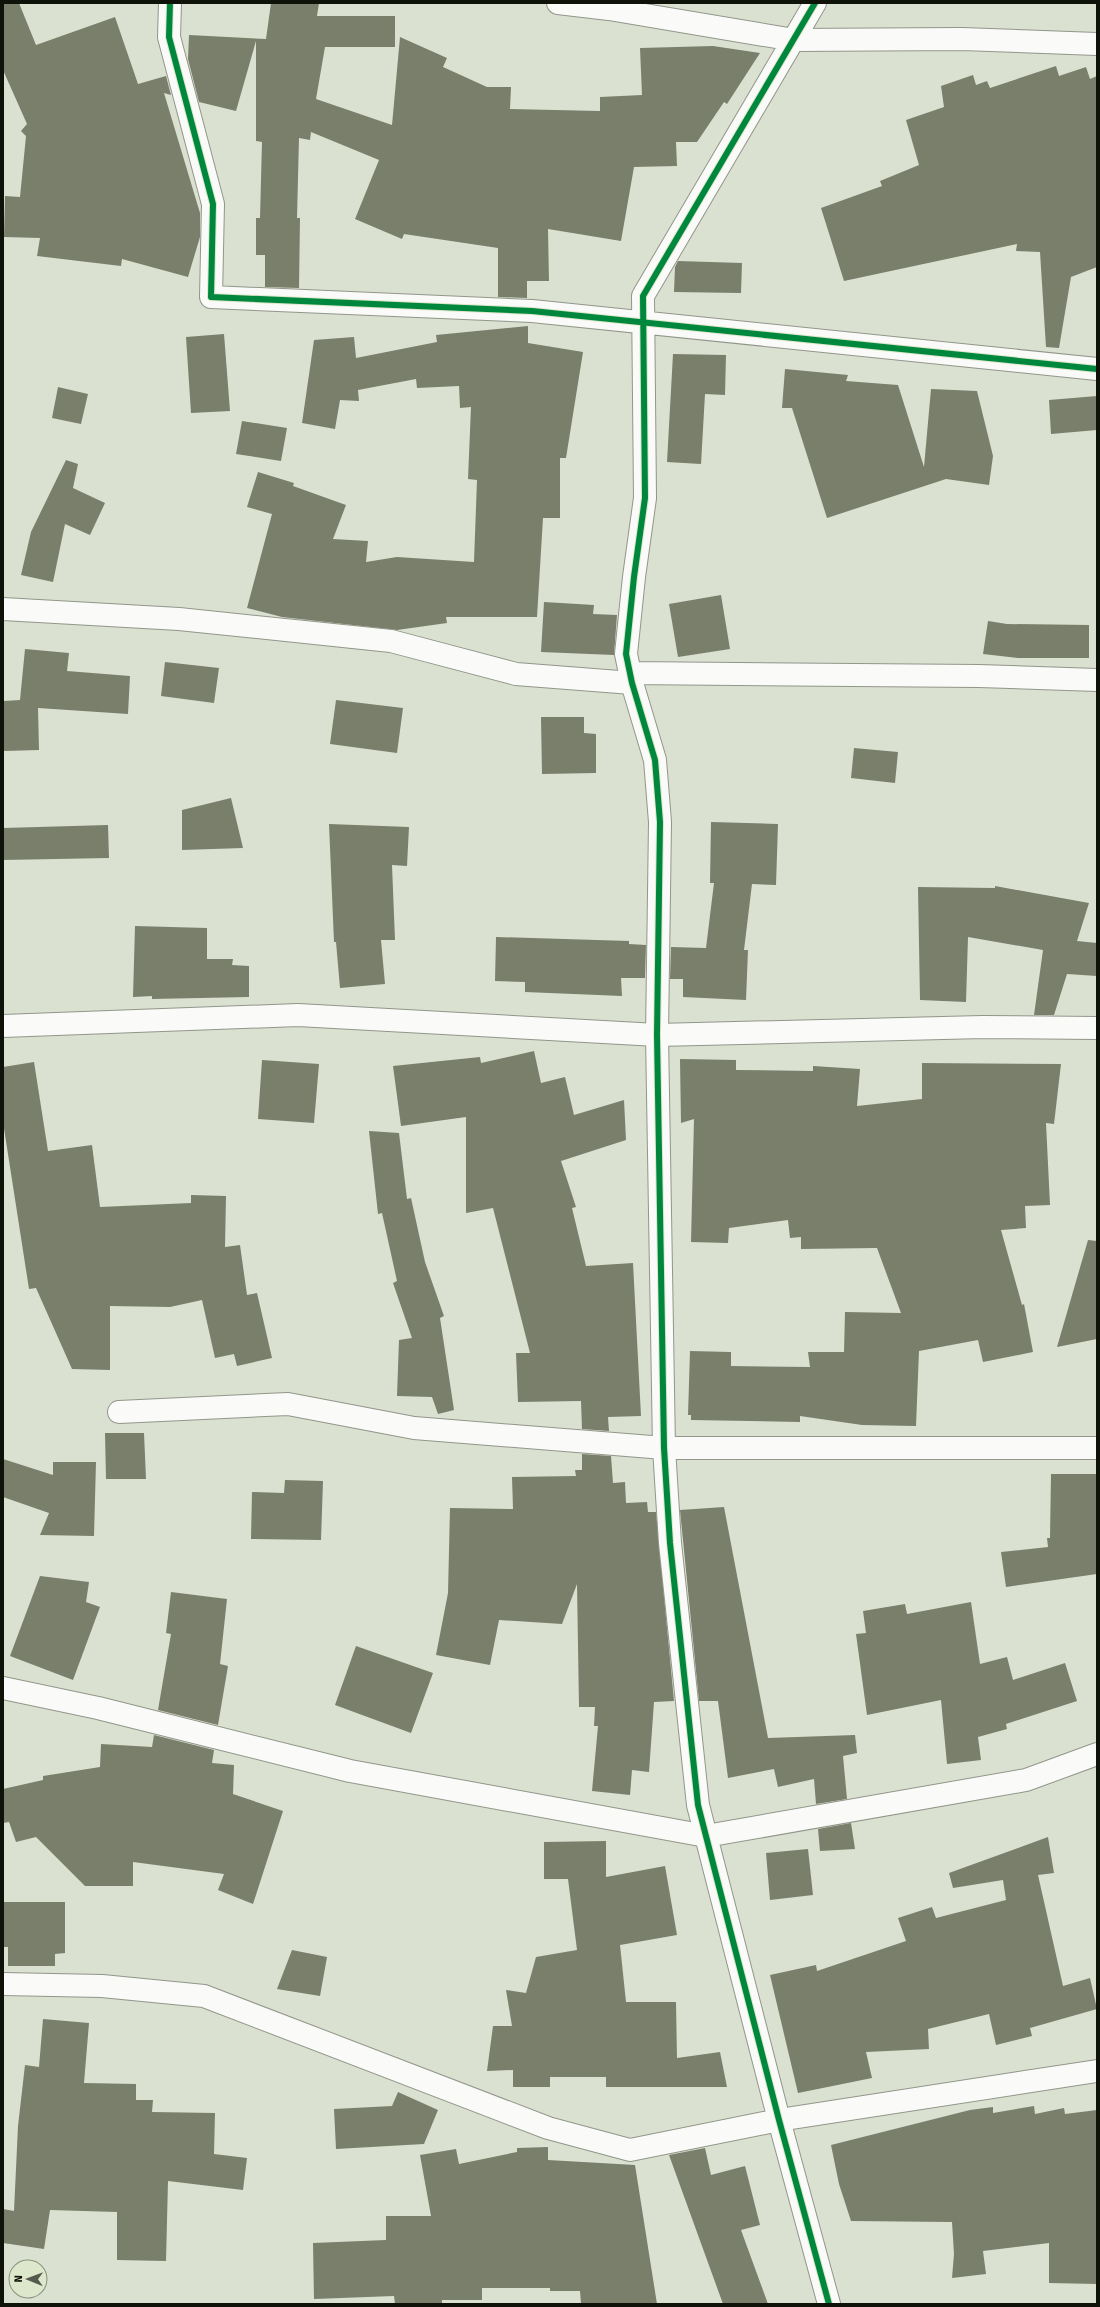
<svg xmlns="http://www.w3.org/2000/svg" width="1100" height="2307" viewBox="0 0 1100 2307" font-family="'Fira Sans',sans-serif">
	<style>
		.building { fill: #797f6b }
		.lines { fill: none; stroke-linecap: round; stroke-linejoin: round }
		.minor-casing { stroke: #91968a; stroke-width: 24 }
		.minor { stroke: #fafaf8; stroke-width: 22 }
		.cycleway-casing { stroke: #dde7cb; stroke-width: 8 }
		.cycleway { stroke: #00873e; stroke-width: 6 }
	</style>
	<rect width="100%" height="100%" fill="#dbe1d1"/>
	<path class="building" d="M3,3h16l17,42 79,-28 23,67 28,-8 5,19 -7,-2 36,120v24l-12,40 -66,-18 -1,7 -84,-10 3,-18 -36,-1 1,-41 15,1 6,-61 -5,-5 6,-7 -24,-54z
		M271,3h48l-2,13h78v31h-70l-9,52 76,26 8,-88 47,21 -4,9 44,20h24l-1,22 90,2v-14l42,-2 -2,-47 73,-2 47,7 -33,51 -3,-2 -27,40h-21l1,24 -43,1 -13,74 -73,-12 1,52h-22v17l-29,-1v-49l-94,-14 -2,5 -47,-20 24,-59 -68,-28 -1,8 -11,-2 -2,80h3l-1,70 -34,-1v-32h-9v-37h4l2,-76 -6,-1v-100l-20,70 -37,-9 -11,-43 1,-24 77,4z
		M1056,66l3,10 27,-9 4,12 7,-3v191l-26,10 -12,71 -13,-1 -6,-95 -24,-1 1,-7 -173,37 -23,-73 61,-22 -2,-5 39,-16 -13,-45 38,-13 -3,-21 32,-11 3,10 11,-4 3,7z
		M678,261l64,2 -1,30 -67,-1 1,-25z
		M528,326v17l55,9 -17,106h-6v60h-17l-6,99h-91l1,6 -50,7 -115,-13 -35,-9 25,-94 -25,-7 11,-35 36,11 -1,3 53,19 -13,34 35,2 -2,21 31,-5 77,5 3,-82 -9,-1 3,-72 -11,1 -1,-22 -42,2 -1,-9 -58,11 1,11 -19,-1 -5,29 -33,-6 12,-83 40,-3 2,21 81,-16 -1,-7z
		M224,334l6,77 -39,2 -5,-76z
		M673,354l53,1 -1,40 -20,-1 -4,70 -34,-2z
		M785,369l63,6 -2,6 52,4 26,82 7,-78 46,2 16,65 -4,29 -43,-6 -119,39 -35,-110h-10z
		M58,387l30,7 -7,30 -29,-6z
		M1097,396v34l-46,4 -2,-34z
		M242,421l45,7 -6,33 -45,-7z
		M66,460l12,4 -5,24 32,15 -15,32 -25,-11 -12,58 -32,-7 10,-43z
		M721,595l9,54 -52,8 -9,-53z
		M544,602l50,3 -1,9 24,1 -3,40 -73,-3z
		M988,621l19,3 82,1v33h-71l-35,-4z
		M25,649l44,4 -2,18 63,5 -2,38 -90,-6 1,42 -35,1v-50l16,-1z
		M165,662l54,6 -5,35 -53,-7z
		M336,700l67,8 -6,45 -67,-9z
		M541,717h43v16l12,1v39l-54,1z
		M854,748l44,4 -3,31 -44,-5z
		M231,798l12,50 -61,2v-40z
		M711,822l67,2 -2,61 -24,-1 -8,66h4l-2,50 -63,-3v-18h-13l1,-32 35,1 8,-65h-4z
		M329,824l80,3 -2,39 -15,-1 3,75h-14l4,44 -45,4 -4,-46h-2z
		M108,825l1,33 -106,2v-32z
		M995,886l94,17 -12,38 20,2v33l-30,-2 -13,41h-20l9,-65 -75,-13 -2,65 -46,-2 -2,-113 77,1z
		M135,926l72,2v31h26l-1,6 17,1v31l-97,2v-3l-19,1z
		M496,937l133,4v3l17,1 -1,33h-24l1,18 -97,-4v-10l-30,-1z
		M534,1051l7,32 24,-6 9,38 50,-15 2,40 -65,21 15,46 -4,1 14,58 47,-3 8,153 -33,1 1,14 -27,-2 -1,-28 -63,1 -2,-49h14l-37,-145 -27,5v-96l-65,9 -8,-60 87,-9 1,6z
		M680,1059l56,1v10l77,1v-5l47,3 -3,37 65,-7v-36l139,1 -7,60 -8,-1 4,82 -25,1 1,22 -25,2 21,75 2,-1 9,48 -50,10 -5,-22 -59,11 -3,75 -54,-1 -62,-9v6l-109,-2v-5h-3l2,-64 41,1v14l79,1 -2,-15h36l1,-40 56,1 -24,-65 -76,1v-12l-11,1 -2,-18 -59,8 -1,15 -37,-1 3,-123 -13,4z
		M262,1060l57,4 -5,59 -56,-4z
		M34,1062l14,89 44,-6 8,62 91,-4v-8l35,1 -1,51 15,-2 7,50 10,-2 15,65 -35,8 -3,-12 -19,4 -13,-58 -32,7 -60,-1v64l-38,-1 -36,-81 -7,1 -26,-167v-55z
		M369,1131l30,2 8,66 4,-1 14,64 19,54 -4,2 14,92 -16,4 -6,-17 -35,-1 2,-56 13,-2 -19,-55 4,-2 -15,-68 -4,1z
		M1088,1240l9,1v98l-40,8z
		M105,1433h39l2,46h-40z
		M582,1454l29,2 2,27 12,-1 1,21 21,-1 1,10h8l18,189 -20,1 -5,70 -17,-2 -2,25 -38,-4 6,-65h-4l1,-19h-16l-2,-123 -15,40 -63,-4 -9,45 -54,-10 12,-62 2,-85 63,1 -1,-32 64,-1 -1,-6h7z
		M3,1459l50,16v-13h43l-2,74 -54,-1 9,-22 -46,-16z
		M1051,1474h46v100l-91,13 -5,-35 47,-5 -1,-9h3z
		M285,1480l38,1 -2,59 -70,-1 1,-47 32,1z
		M724,1507l44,231 87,-3 2,18 -14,3 4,43 -31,5 -2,-25 -36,8 -4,-18 -46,9 -10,-77h-19l-19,-191z
		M40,1576l49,6 -3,20 14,5 -27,73 -63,-24z
		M171,1592l56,7 -7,65 8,2 -10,59 -60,-15 13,-76 -5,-1z
		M971,1602l9,62 27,-7 6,23 52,-17 12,38 -71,23 1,5 -29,8 3,23 -34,4 -6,-64 -74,15 -11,-81 10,-1 -3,-22 42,-7 2,10z
		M356,1646l77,27 -22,60 -76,-28z
		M154,1735l60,15 -2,13 22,2 -1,29 50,17 -30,93 -35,-14 6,-16 -91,-12v24h-48l-49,-49 -20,5 -7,-20 -6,1v-34l40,-9v-4l57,-9 1,-23 51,3z
		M851,1823l4,26 -35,2 -2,-22z
		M1048,1837l6,36 -16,2 25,111 27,-8 7,31 -67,19 2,8 -36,9 -7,-31 -61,15 1,20 -63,3 6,26 -74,15 -28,-118 46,-10 1,6 89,-30 -8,-23 34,-11 4,11 70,-18 -3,-20 -50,8 -4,-15z
		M606,1841v36l59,-11 12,69 -57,10 6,57h50l1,56 43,-6 7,35h-121v-10h-56v10h-37v-17l-26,1 6,-45h19l-6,-36 20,3 10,-36 41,-7 -9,-71h-24v-37z
		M808,1849l5,46 -43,5 -4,-47z
		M3,1902h62v51l-10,1v12h-47v-19h-5z
		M292,1950l35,7 -7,39 -43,-7z
		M43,2019l46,4 -5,60 52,1v16h17l-1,12 63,1 -1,41 33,4 -4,32 -75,-9 -2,80 -49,-1v-48l-67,-2 -6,39 -41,-6v-34l11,2 4,-85 7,-61 14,2z
		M398,2092l40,18 -14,34 -88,5 -2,-40 58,-3z
		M1034,2106l1,8 29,-6 1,6 32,-4v174l-48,-1v-40l-66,8 3,23 -34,4 2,-24 -2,-32 -101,-1 -12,-37 -8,-39 139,-35 23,-3v6z
		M548,2147v13l87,5 22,139h-76l-1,-13h-30v-3h-68v12h-40v4h-47l-1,-8 -80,3 -1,-56 73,-3v-24h45l-11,-61 36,-6 3,15 58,-12v-4z
		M705,2148l6,27 34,-9 15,59 -19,5 27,74h-45l-54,-149z"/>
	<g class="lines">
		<g class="minor-casing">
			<path id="minor" d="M170,3l-1,34 44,167 -2,93 321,14 565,58
				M558,3l51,6 185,31 168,-1 135,5
				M815,3l-172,293 2,202 -11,79 -8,77 6,29 23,77 5,62 -3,213 7,413 6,95 28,262 81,315 50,184
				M3,609l176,10 212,22 125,33 116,9
				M630,673l349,3 118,4
				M3,1026l295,-11 359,20 326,-8 114,1
				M119,1412l169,-8 126,24 250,20h433
				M3,1688l95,20 252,63 356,65 320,-56 71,-26
				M3,1984l99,2 102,10 344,132 82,22 149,-30 318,-49"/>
		</g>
		<use href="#minor" class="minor"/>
		<g class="cycleway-casing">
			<path id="cycleway" d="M170,3l-1,34 44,167 -2,93 321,14 565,58
				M815,3l-172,293 2,202 -11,79 -8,77 6,29 23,77 5,62 -3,213 7,413 6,95 28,262 81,315 50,184"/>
		</g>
		<use href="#cycleway" class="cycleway"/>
	</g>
	<rect width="1100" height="2307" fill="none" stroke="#0f1208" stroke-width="8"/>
	<g transform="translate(28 2279) rotate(271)"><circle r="19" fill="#dde7cb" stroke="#8b927d"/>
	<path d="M0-3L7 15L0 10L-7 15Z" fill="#565a4e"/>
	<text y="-6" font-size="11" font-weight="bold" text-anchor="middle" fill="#0f1208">N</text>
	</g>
</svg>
